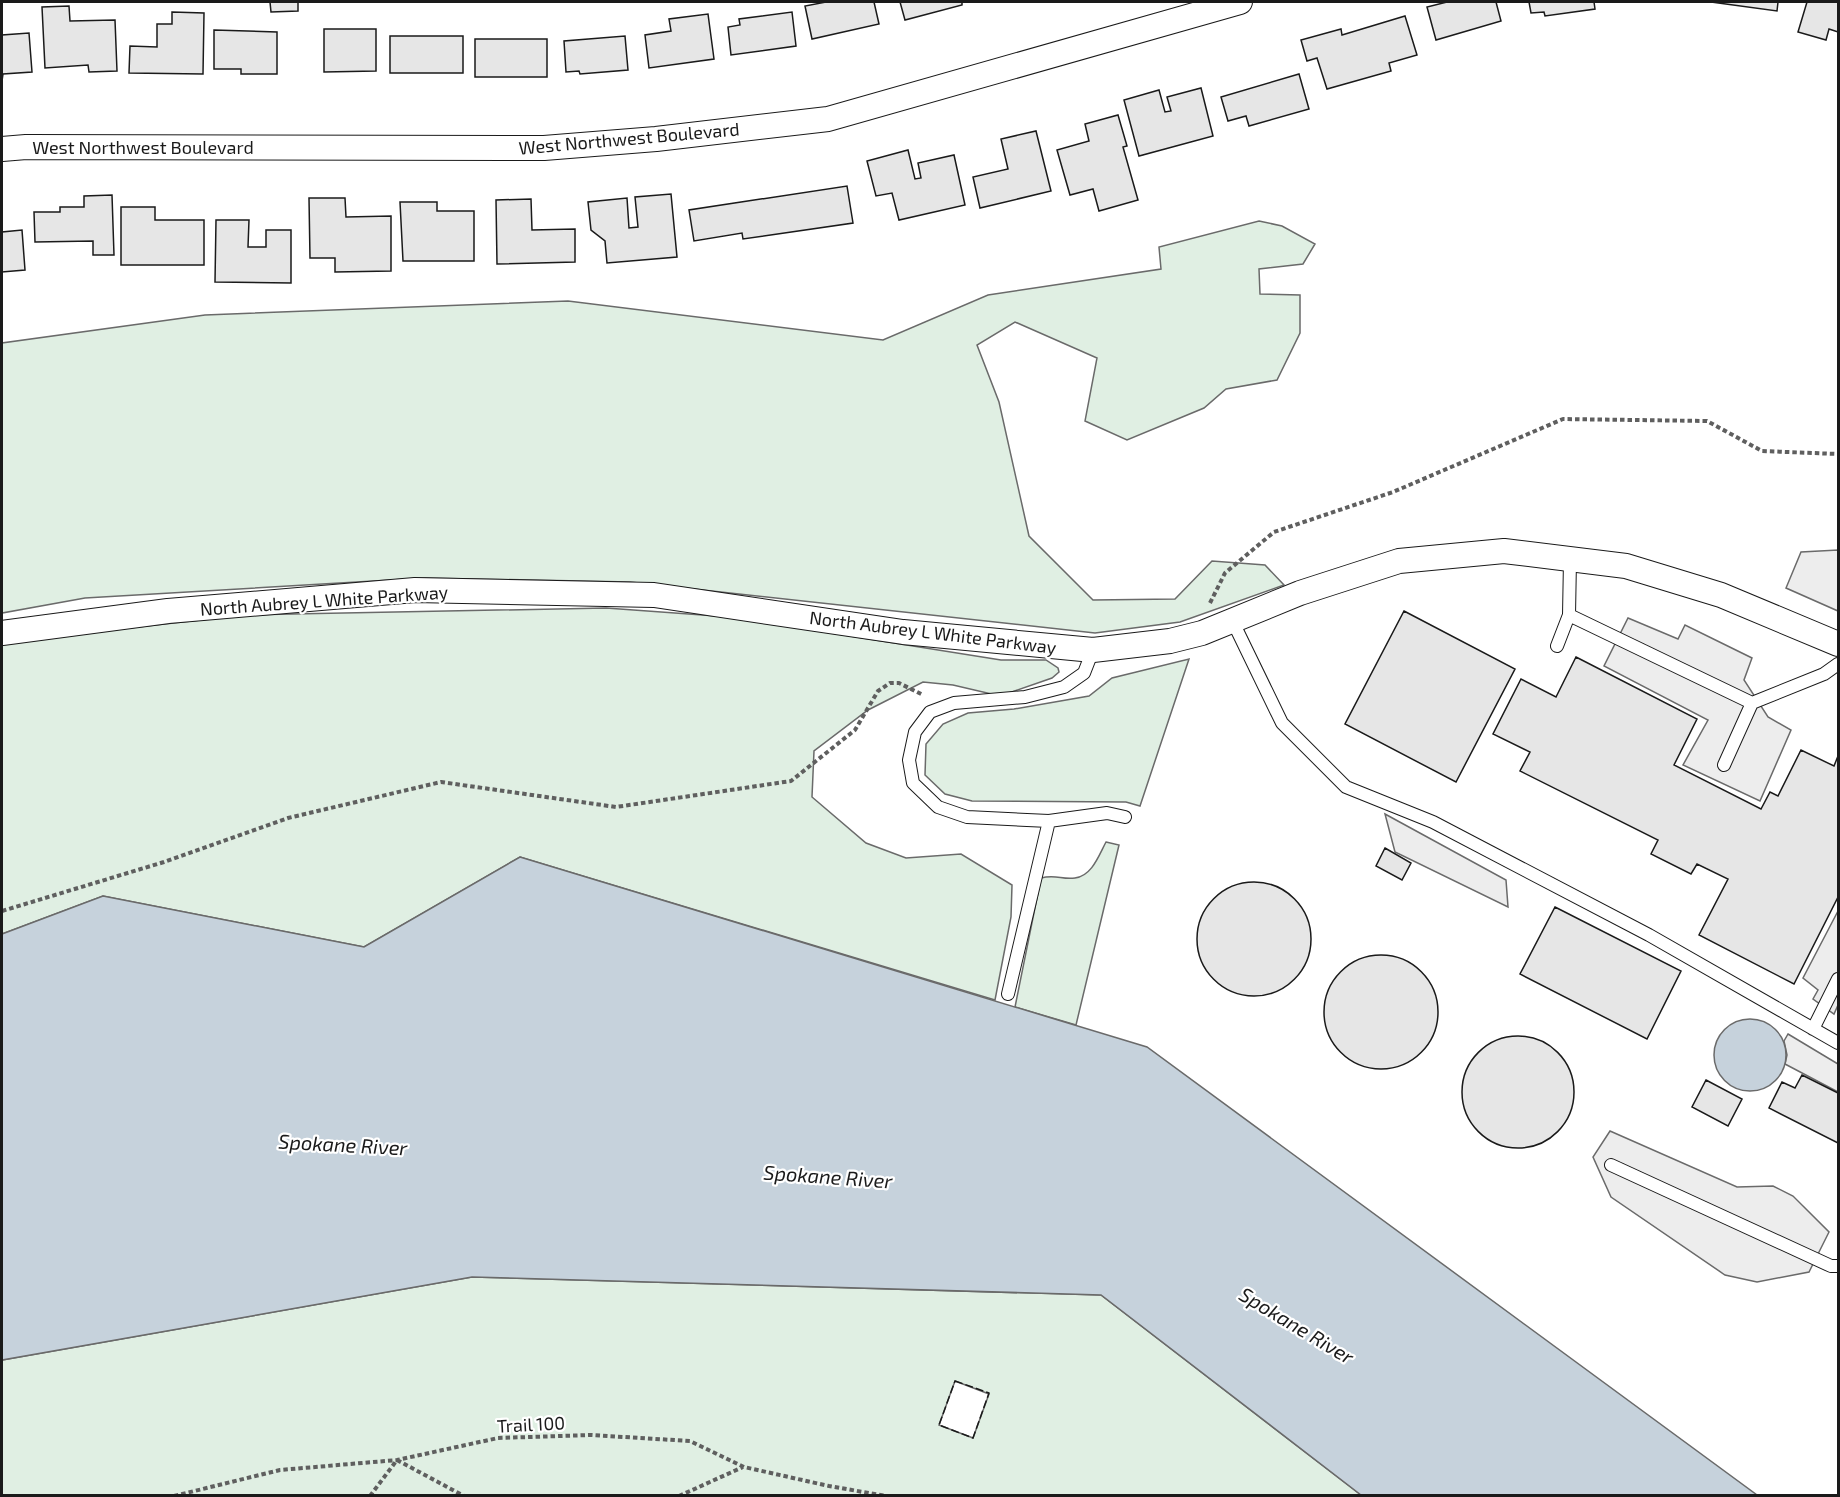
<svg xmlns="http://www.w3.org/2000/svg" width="1840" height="1497" viewBox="0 0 1840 1497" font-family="'Exo 2',sans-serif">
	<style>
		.green { fill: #e0efe3; stroke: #6a6a6a; stroke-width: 1.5; fill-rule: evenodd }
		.parking { fill: #ededed; stroke: #6a6a6a; stroke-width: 1.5 }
		.water { fill: #c6d2dc; stroke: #6a6a6a; stroke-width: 1.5 }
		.building { fill: #e6e6e6; stroke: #1a1a1a; stroke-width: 1.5 }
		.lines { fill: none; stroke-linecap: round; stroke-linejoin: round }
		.service-casing { stroke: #1a1a1a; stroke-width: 14 }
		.minor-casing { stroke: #1a1a1a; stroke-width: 26 }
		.path { stroke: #5f5f5f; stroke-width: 4; stroke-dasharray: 4.5 3; stroke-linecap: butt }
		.service { stroke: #fff; stroke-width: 12 }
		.minor { stroke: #fff; stroke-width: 24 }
		.fence { stroke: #1a1a1a; stroke-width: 1.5; stroke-dasharray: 8 3; stroke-linecap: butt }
		.labels { text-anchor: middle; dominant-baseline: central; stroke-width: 4.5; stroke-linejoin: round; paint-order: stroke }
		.street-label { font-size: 18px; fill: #1a1a1a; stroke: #fff }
		.water-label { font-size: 20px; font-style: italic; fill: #1a1a1a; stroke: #fff }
	</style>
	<rect width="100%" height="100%" fill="#fff"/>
	<path class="green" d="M1259,221l23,5 33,18 -12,20 -44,5 1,25 40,1v38l-23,47 -51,9 -22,19 -77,32 -42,-19 12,-63 -82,-36 -38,23 22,57 30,134 64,64 82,-1 37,-38 53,4 19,20 -104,37 -85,11 -465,-51 -205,-4 -340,20 -83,15v-270l203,-28 363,-14 315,39 105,-45 173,-26 -2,-22z
		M606,608l124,9 271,43h45l12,8 1,4 -7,6 -52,18 -47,-11 -30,-3 -55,28 -54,41 -2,46 54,46 40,15 55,-4 51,31 -1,32 -16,83 -475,-143 -156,90 -261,-51 -101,38v-292l244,-27z
		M1189,659l-49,147 -14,-4 -154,-1 -27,-7 -20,-19 1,-31 17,-20 25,-11 46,-4 75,-13 23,-18z
		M1106,842l13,3 -43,180 -61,-18 26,-129c15,-4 21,2 34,0 17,-2 24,-23 31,-36z
		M472,1277l629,18 260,200 -1359,1v-136zM955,1381l34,13 -16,44 -34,-13z"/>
	<path class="parking" d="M1838,550v61l-52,-23 15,-36z
		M1628,618l50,21 7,-14 67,33 -8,22 24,37 23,13 -31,71 -77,-36 25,-45 -104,-54z
		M1385,814l121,66 2,27 -113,-55z
		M1838,911v94l-4,9 -21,-15 5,-9 -15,-12z
		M1788,1034l50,30v28l-53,-28 2,-9 -3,-14z
		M1610,1131l127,56 36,-1 20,10 36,36 -20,40 -52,10 -32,-7 -114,-78 -18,-40z"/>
	<path class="water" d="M520,857l627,190 610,448h-396l-260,-200 -629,-18 -470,83v-426l101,-38 261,51z
		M1714 1055a36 36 0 1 1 72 0a36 36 0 1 1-72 0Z"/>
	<path class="building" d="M270,2h28v9l-27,1z
		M826,2h48l5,22 -67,15 -7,-33z
		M900,2h62v3l-57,15z
		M1447,2h49l5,19 -65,19 -9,-33z
		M1529,2h65l1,7 -50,7 -1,-4 -13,1z
		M1711,2h67l-1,9z
		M1807,2h31v30l-9,-3 -3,11 -28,-8z
		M69,6l1,15 45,-1 2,51 -28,1 -1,-7 -43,3 -3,-61z
		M172,12l32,1 -1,61 -74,-1 1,-27 27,1v-23h15z
		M792,12l4,34 -65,9 -3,-28 12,-2 -1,-6z
		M708,14l6,45 -65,9 -4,-33 26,-4 -2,-12z
		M1405,16l12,39 -28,8 2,8 -64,18 -10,-31 -10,3 -6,-21 40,-11 1,6z
		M324,29h52v42l-52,1z
		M214,30l63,2v42h-36v-5h-27z
		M29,33l3,39 -29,2 -1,7v-46z
		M390,36h73v37h-73z
		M625,36l3,34 -48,4 -1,-3 -13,1 -2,-31z
		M475,39h72v38h-72z
		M1299,74l10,35 -60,17 -3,-10 -18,5 -7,-24z
		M1201,88l12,48 -74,20 -15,-56 35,-10 6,22 6,-1 -4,-14z
		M1118,115l9,31 -4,1 15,53 -39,11 -6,-22 -23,6 -13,-45 32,-9 -4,-17z
		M1036,131l15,60 -71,17 -7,-31 35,-8 -7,-30z
		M908,150l7,29 6,-1 -3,-15 36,-8 11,50 -66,15 -7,-27 -16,3 -9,-35z
		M847,186l6,37 -110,16 -1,-6 -48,8 -5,-31z
		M671,194l6,63 -70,6 -2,-22 -14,-11 -3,-28 39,-4 2,30 9,-1 -3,-30z
		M112,195l2,60h-21v-14l-58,1 -1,-30h26v-5h24v-11z
		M309,198h36l1,19 45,-1v55l-56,1v-14h-25z
		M531,199l1,31 43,-1v33l-78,2 -1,-64z
		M400,202h37v9h37v50h-71z
		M121,207h34v13h49v45h-83z
		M216,220h33l-1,27h18v-17h25v53l-76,-1z
		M22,230l3,40 -23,2v-40z
		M1404,611l111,58 -59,113 -111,-58z
		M1576,657l121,62 -23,46 87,44 9,-17 8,4 23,-46 33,16 4,-10v141l-44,87 -95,-49 29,-56 -31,-15 -6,10 -40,-20 7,-14 -138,-69 10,-19 -37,-18 28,-55 35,18z
		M1385,848l26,15 -9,17 -26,-14z
		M1197 939a57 57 0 1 1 114 0a57 57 0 1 1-114 0Z
		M1555,907l126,64 -34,68 -127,-65z
		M1324 1012a57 57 0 1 1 114 0a57 57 0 1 1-114 0Z
		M1462 1092a56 56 0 1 1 112 0a56 56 0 1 1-112 0Z
		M1802,1075l36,18v50l-69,-35 13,-26 13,6z
		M1706,1080l36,19 -14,27 -36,-19z"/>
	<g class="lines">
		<g class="service-casing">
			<path id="service" d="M1570,560l-1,55 183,88 72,-29 14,-10
				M1233,622l49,101 64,64 87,35 216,113 189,108
				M1557,646l12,-31
				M1093,650l-9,23 -20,14 -39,10 -71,6 -24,9 -15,20 -6,28 4,23 25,24 29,10 82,4 58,-8 18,4
				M1724,765l28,-62
				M1008,994l41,-173
				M1813,1029l25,-50
				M1611,1165l220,101h7"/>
		</g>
		<g class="minor-casing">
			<path id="minor" d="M2,149l24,-2 518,1 112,-9 172,-20 412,-117
				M2,633l166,-22 247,-21 239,5 249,37 190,18 77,-9 32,-8 98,-40 99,-32 105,-10 122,15 95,29 117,49"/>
		</g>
		<path class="path" d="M1210,603l15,-30 49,-41 119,-40 170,-73 144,2 55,30 76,3
			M2,911l162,-49 124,-44 153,-36 175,25 175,-26 64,-51 23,-39 12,-8h9l24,12
			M174,1496l106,-26 117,-10 101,-22 93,-3 99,6 54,26 85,19 57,10
			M370,1496l27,-36 67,36
			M679,1496l64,-29"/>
		<use href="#service" class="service"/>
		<use href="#minor" class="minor"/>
		<path class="fence" d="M955,1381l34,12 -16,45 -34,-13z"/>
	</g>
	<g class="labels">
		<g class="street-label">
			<text transform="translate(629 138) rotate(-5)">West Northwest Boulevard</text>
			<text x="143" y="147">West Northwest Boulevard</text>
			<text transform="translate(324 600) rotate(-4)">North Aubrey L White Parkway</text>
			<text transform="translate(933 632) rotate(7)">North Aubrey L White Parkway</text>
			<text transform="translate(531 1424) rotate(-3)">Trail 100</text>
		</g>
		<g class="water-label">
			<text transform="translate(343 1144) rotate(3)">Spokane River</text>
			<text transform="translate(828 1176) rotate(4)">Spokane River</text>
			<text transform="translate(1297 1325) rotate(31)">Spokane River</text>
		</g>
	</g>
	<rect width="1840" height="1497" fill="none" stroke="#1a1a1a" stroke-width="6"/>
</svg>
